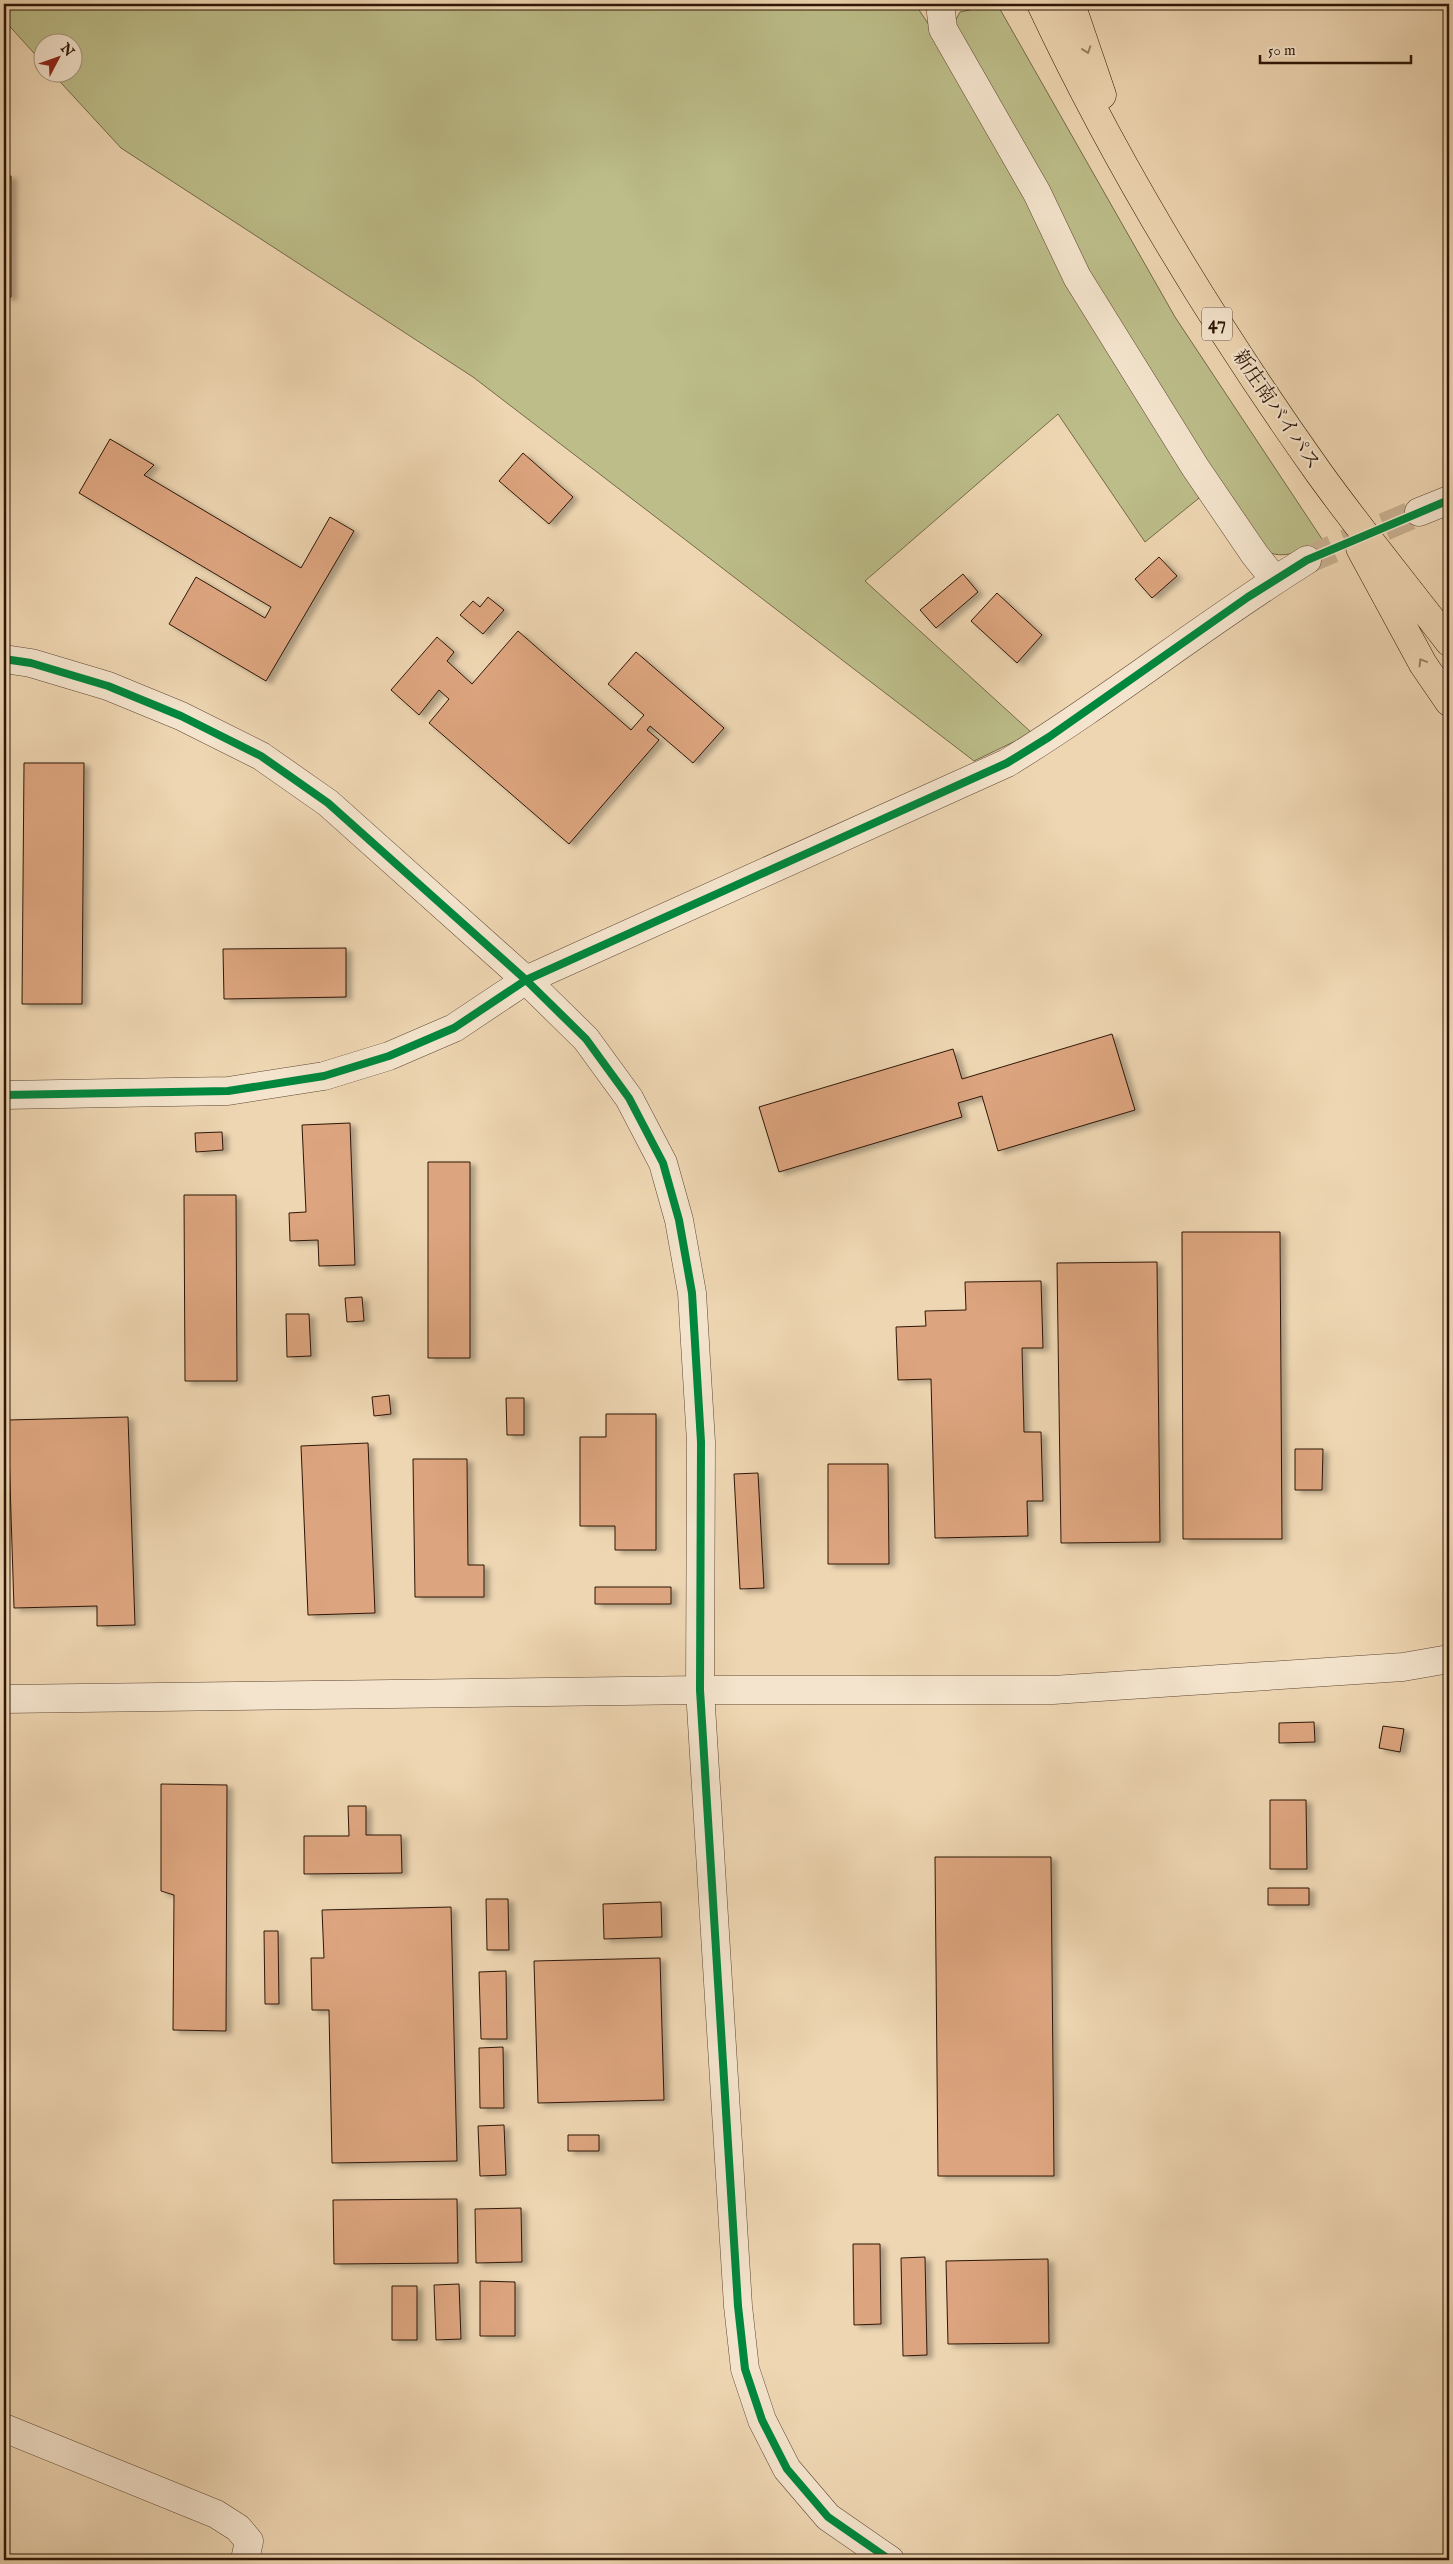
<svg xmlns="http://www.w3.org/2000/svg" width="1453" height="2564" viewBox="0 0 1453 2564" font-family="'IM FELL English','Noto Serif JP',serif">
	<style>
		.green { fill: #bcbd89; stroke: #756a48 }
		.building { fill: #dda57f; stroke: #2e1607; filter: url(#shadow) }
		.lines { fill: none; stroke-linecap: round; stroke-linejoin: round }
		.minor-tunnel { stroke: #c8b090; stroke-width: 28; stroke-dasharray: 28 14; stroke-linecap: butt }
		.minor-casing { stroke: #5e4632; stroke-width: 29 }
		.highway-casing { stroke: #2e1607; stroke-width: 29 }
		.minor { stroke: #f4e4cd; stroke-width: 28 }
		.highway { stroke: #eed6b2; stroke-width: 28 }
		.cycleway-casing { stroke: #f4e4cd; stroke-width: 11 }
		.cycleway { stroke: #00873e; stroke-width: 8 }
		.oneway { stroke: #988065 }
		.labels { text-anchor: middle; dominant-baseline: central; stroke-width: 4.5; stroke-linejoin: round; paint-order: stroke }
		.shield { fill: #f4e4cd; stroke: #695442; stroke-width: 1 }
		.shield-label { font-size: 19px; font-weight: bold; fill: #2e1607 }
		.street-label { font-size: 20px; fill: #2e1607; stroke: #f4e4cd }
	</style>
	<defs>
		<filter id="shadow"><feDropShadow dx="5.5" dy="3" stdDeviation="2.5" flood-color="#0004"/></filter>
	</defs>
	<rect width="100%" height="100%" fill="#eed6b2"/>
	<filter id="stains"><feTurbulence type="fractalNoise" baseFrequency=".004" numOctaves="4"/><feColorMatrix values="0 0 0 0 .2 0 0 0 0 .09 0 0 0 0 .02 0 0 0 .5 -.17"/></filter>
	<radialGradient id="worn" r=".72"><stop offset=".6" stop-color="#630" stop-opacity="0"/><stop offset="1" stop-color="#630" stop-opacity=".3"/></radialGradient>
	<path class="green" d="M4,4h911l49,73 240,417 -59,48 -87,-128 -193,167 167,152 -58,28 -501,-384 -352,-229 -69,-75 20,-1v-30h-30v20l-38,-42z
		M997,4l178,313 147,222c-19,10 -34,21 -55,13l-178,-270 -135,-259 6,-11z"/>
	<path class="building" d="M4,176h7v121h-7z
		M110,439l44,26 -10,10 157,93 29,-51 24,14 -88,150 -97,-57 27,-47 69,41 6,-11 -192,-114z
		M523,453l50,44 -24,27 -50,-43z
		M1159,557l18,19 -25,22 -17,-19z
		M963,574l15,18 -42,36 -16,-18z
		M997,593l45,42 -25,28 -46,-42z
		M488,597l16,13 -21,24 -23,-19 13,-14 7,6z
		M518,631l113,99 13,-15 -36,-31 28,-32 88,76 -31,35 -43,-37 -3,4 12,10 -90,104 -140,-121 20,-24 -10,-9 -20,25 -28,-25 46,-53 17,15 -7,9 25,23z
		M24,763h60l-2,241h-60z
		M346,948v49l-122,2 -1,-50z
		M1112,1034l23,76 -137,41 -16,-55 -24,7 4,14 -183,55 -20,-65 194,-58 9,30z
		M350,1123l5,142 -36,1 -1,-26 -28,1 -1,-28 17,-1 -4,-87z
		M222,1132l1,18 -27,2 -1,-19z
		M428,1162h42v196h-42z
		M184,1195h52l1,186h-52z
		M1182,1232h98l2,307h-99z
		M1157,1262l3,280 -99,1 -4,-280z
		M1041,1281l2,67h-21l2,84h17l2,69h-16l1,35 -93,2 -4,-159 -33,1 -2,-53 30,-1 -1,-15 41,-1 -1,-28z
		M362,1297l2,24 -17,1 -2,-24z
		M286,1314h23l2,42 -24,1z
		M389,1395l2,19 -17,2 -2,-19z
		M506,1398h18v37h-17z
		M606,1414h50v136h-41v-24h-35v-89h26z
		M128,1417l7,208 -38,1v-20l-83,2 -6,-188z
		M368,1443l7,170 -67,2 -7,-169z
		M1295,1449h28l-1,41h-27z
		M413,1459h54l1,106h16v32h-69z
		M828,1464h60l1,100h-61z
		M758,1473l6,115 -24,1 -6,-115z
		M595,1587h76v17h-76z
		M1314,1722l1,20 -36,1v-20z
		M1383,1726l21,3 -4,23 -21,-4z
		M161,1784l66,1 -1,246 -53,-1 1,-135 -13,-4z
		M1270,1800h36l1,69h-37z
		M348,1806h18v29h35l1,38 -98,1v-38h45z
		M1449,1811v11l-5,-8z
		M935,1857h116l3,319h-116z
		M1268,1888h41v17h-41z
		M486,1899h22l1,51h-22z
		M661,1902l1,35 -58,2 -1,-35z
		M451,1907l6,254 -125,2 -3,-153h-17l-1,-52h13l-2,-48z
		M264,1931h14l1,73h-14z
		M660,1958l4,142 -126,3 -4,-142z
		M506,1971l1,68h-26l-2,-67z
		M503,2047l1,61h-24l-1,-60z
		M504,2125l2,50 -26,1 -2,-50z
		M568,2135h31v16h-31z
		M457,2199l1,64 -124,1 -1,-64z
		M521,2208l1,54 -46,1 -1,-54z
		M853,2244h27l1,80 -27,1z
		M925,2257l2,98 -24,1 -2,-98z
		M1048,2259l1,84 -101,1 -2,-83z
		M480,2281l35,1v54h-35z
		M459,2284l2,55 -25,1 -2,-55z
		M392,2286h25v54h-25z"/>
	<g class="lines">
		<path class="minor-tunnel" d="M1307,560l112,-48"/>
		<g class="minor-casing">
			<path id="minor" d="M940,4l3,25 94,164 40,84 118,190 60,88 20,25
				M1419,512l30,-12
				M4,659l27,4 77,23 73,30 80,40 67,47 198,177 60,59 43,59 34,65 16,57 13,73 9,149 -1,248 38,616 7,63 17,51 25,49 41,48 62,43
				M4,1095l224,-4 96,-15 65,-20 65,-28 72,-48 481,-217c103,-63 197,-139 300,-203
				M4,1699l696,-9h353l350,-23 46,-8
				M4,2428l212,86 22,14 11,13 -4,19"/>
		</g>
		<g class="highway-casing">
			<path id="highway" d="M1041,4c77,164 173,321 278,469 41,57 87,113 130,169
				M1071,4l31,91
				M1360,548l63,116 26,38"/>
		</g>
		<use href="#minor" class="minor"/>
		<use href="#highway" class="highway"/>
		<g class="cycleway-casing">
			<path id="cycleway" d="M4,659l27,4 77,23 73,30 80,40 67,47 198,177 60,59 43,59 34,65 16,57 13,73 9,149 -1,248 38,616 7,63 17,51 25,49 41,48 62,43
				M4,1095l224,-4 96,-15 65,-20 65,-28 72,-48 481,-217 42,-26 199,-140 59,-37 142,-60"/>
		</g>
		<use href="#cycleway" class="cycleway"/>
	</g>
	<defs><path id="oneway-chevron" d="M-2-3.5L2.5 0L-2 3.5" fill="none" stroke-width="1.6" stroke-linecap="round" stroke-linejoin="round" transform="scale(1.25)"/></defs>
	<g class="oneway">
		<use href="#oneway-chevron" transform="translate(1087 50) rotate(71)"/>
		<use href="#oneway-chevron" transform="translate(1422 662) rotate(-121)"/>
	</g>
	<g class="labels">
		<rect class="shield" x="1202" y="307.5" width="30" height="33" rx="4"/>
		<g class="shield-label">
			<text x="1217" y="324">47</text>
		</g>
		<g class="street-label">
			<text transform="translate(1276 410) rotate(56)">新庄南バイパス</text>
		</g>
	</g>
	<rect width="1453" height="2564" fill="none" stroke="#eed6b2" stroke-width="20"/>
	<rect x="5" y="5" width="1443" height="2554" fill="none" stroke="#2e1607" stroke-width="2.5"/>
	<rect x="10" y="10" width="1433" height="2544" fill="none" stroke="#2e1607"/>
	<g transform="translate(58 58) rotate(49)"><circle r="24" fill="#f4e4cd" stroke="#a5927e"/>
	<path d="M0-4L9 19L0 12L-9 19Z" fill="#8f2418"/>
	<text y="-8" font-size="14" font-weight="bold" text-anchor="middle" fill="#2e1607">N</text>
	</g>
	<path d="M1260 55v8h151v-8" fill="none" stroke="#2e1607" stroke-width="2.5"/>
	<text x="1268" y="55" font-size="15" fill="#2e1607" stroke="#f4e4cd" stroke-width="4" paint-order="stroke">50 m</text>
	<rect width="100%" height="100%" filter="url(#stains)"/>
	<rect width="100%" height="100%" fill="url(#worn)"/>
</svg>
